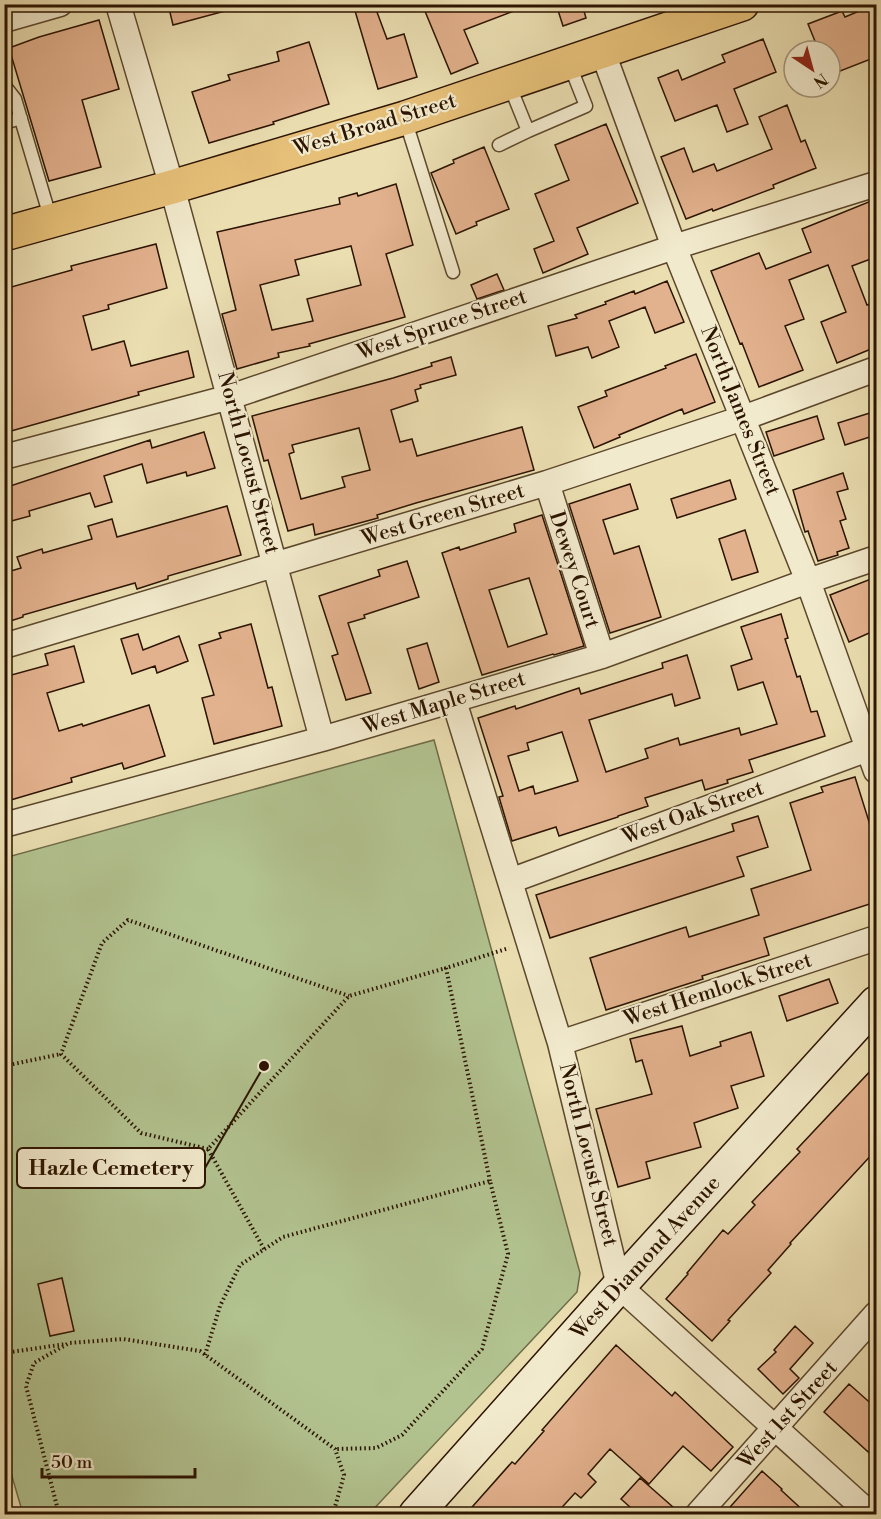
<svg xmlns="http://www.w3.org/2000/svg" width="881" height="1519" viewBox="0 0 881 1519" font-family="'Libre Bodoni',serif">
	<style>
		.green { fill: #b2c390; stroke: #6f6c48; stroke-width: 1.5 }
		.building { fill: #e2b18d; stroke: #2c1400; stroke-width: 1.5; fill-rule: evenodd }
		.lines { fill: none; stroke-linecap: round; stroke-linejoin: round }
		.lane-casing { stroke: #5c472c; stroke-width: 15 }
		.street-casing { stroke: #5c472c; stroke-width: 27 }
		.secondary-casing { stroke: #2c1400; stroke-width: 36 }
		.highway-casing { stroke: #2c1400; stroke-width: 36 }
		.path { stroke: #2c1400; stroke-width: 4; stroke-dasharray: 1.5 3; stroke-linecap: butt }
		.lane { stroke: #f2eacd; stroke-width: 12 }
		.street { stroke: #f2eacd; stroke-width: 24 }
		.secondary { stroke: #f2eacd; stroke-width: 33 }
		.highway { stroke: #e6c079; stroke-width: 33 }
		.labels { text-anchor: middle; dominant-baseline: central; stroke-width: 4.5; stroke-linejoin: round; paint-order: stroke }
		.street-label { font-size: 21px; fill: #2c1400; stroke: #f2eacd }
		.leader { fill: none; stroke: #2c1400; stroke-width: 2 }
		.callout-dot { fill: #2c1400; stroke: #f2eacd; stroke-width: 2 }
		.callout { fill: #f2eacd; stroke: #2c1400; stroke-width: 2 }
		.callout-label { font-size: 22px; text-anchor: middle; font-weight: bold; fill: #2c1400 }
	</style>
	<rect width="100%" height="100%" fill="#ebdfb2"/>
	<filter id="stains"><feTurbulence type="fractalNoise" baseFrequency=".00333" numOctaves="4"/><feColorMatrix values="0 0 0 0 .2 0 0 0 0 .09 0 0 0 0 .02 0 0 0 .5 -.17"/></filter>
	<radialGradient id="worn" r=".72"><stop offset=".6" stop-color="#630" stop-opacity="0"/><stop offset="1" stop-color="#630" stop-opacity=".3"/></radialGradient>
	<path class="green" d="M434,740l146,533 -3,19 -208,222h-346l-19,-65v-591z"/>
	<path class="building" d="M168,4h61v6l-56,15z
		M353,4h21l13,35 17,-5 13,43 -39,12z
		M422,4h105v2l-63,24 14,33 -27,11z
		M556,4h26l4,14 -23,8z
		M876,4v53l-46,18v-24h-11l-11,-27 34,-13 3,6z
		M99,20l20,69 -37,11 19,67 -52,14 -40,-133 30,-11z
		M763,39l13,33 -42,17 14,35 -21,8 -10,-27 -42,16 -17,-43 20,-8 4,10 43,-18 -3,-7z
		M309,42l20,62 -56,18 1,2 -65,19 -17,-51 38,-12 -2,-5 51,-14 -2,-9z
		M787,105l14,37 4,-2 11,28 -43,17 1,3 -61,23 -1,-2 -26,10 -25,-62 23,-9 9,24 21,-8 3,7 55,-22 -13,-32z
		M606,124l32,79 -61,25 11,26 -45,19 -9,-24 20,-8 -19,-47 34,-14 -14,-35z
		M484,147l25,62 -33,13 1,3 -21,9 -25,-61 23,-10 -1,-3z
		M396,184l17,61 -27,9 19,63 -96,27 1,2 -32,7 1,4 -42,12 -15,-55 14,-4 -19,-78 123,-28 -1,-6 18,-5 1,3zM351,246l10,39 -54,14 6,22 -41,9 -12,-45 39,-10 -4,-15z
		M876,199v58l-24,9 15,39 9,-3v45l-39,16 -16,-41 25,-10 -18,-47 -39,15 15,39 -19,7 18,44 -44,17 -17,-44 -2,1 -29,-73 48,-18 7,16 45,-17 -9,-23z
		M156,244l11,44 -59,17 1,4 -26,7 9,34 32,-9 7,25 57,-15 6,26 -56,15 1,3 -135,38v-144l68,-19 -1,-4z
		M497,274l7,16 -27,9 -6,-14z
		M667,281l17,41 -29,11 -10,-26 -36,14 10,26 -27,11 -4,-11 -32,9 -8,-30 29,-8 -2,-3 31,-11 -1,-2 29,-11 1,3z
		M696,354l19,48 -31,12 -2,-5 -63,26 1,2 -26,11 -16,-41 29,-11 -2,-5 61,-23 -1,-2z
		M451,357l5,18 -36,10 1,3 -6,2 3,11 -27,9 9,32 12,-3 5,17 105,-29 12,43 -118,33 -39,12 1,3 -63,17 -2,-11 -25,7 -20,-71 -4,1 -12,-45 141,-38 39,-12 -1,-3zM359,428l11,42 -28,7 3,10 -44,12 -12,-45 5,-2 -2,-7z
		M876,411v24l-31,10 -7,-22z
		M817,416l7,23 -50,17 -8,-24z
		M204,432l11,36 -28,8 -1,-4 -39,11 -5,-19 -38,12 8,26 -17,5 -5,-14 -61,18 1,5 -26,7v-35l146,-48 2,8z
		M843,473l5,16 -11,3 9,27 -6,2 9,27 -12,4 1,3 -20,6 -10,-30 -3,1 -12,-42z
		M730,480l6,19 -59,19 -6,-19z
		M630,484l8,25 -35,11 11,34 25,-8 22,71 -51,16 -41,-129z
		M227,506l14,49 -73,21v3l-31,10 -2,-6 -112,32v2l-19,6v-50l17,-5 -4,-11 25,-8 1,4 49,-14 -4,-13 24,-7 5,18z
		M542,515l42,131 -30,9 -1,-1 -71,21 -40,-122 17,-6 1,3 56,-18 -2,-8zM529,578l18,56 -39,13 -19,-57z
		M745,530l13,42 -26,8 -13,-41z
		M407,561l12,36 -55,18 1,3 -17,5 23,70 -25,7 -14,-44 6,-2 -19,-58 61,-20 -2,-6z
		M876,577v53l-27,12 -19,-47z
		M781,614l7,24 -3,1 12,38 3,-1 11,36 6,-1 8,25 -76,24 4,12 -26,8 1,3 -23,7 -3,-10 -57,18 3,8 -30,10v1l-59,19 -3,-9 -44,14 -13,-44 4,-1 -25,-78 37,-12 1,3 63,-21 2,6 82,-26 -1,-5 25,-8 13,43 -25,8 -3,-12 -83,26 17,52 42,-14 -3,-9 33,-11 2,7 59,-17 2,7 36,-11 -14,-42 -25,8 -7,-24 21,-7 -11,-32zM562,732l16,49 -43,13 -2,-8 -14,5 -11,-35 21,-6 -2,-7z
		M251,624l17,64 4,-1 10,39 -68,18 -12,-46 12,-3 -15,-50 22,-7 -2,-5z
		M138,634l5,16 36,-14 9,25 -31,12 -2,-7 -23,8 -11,-35z
		M427,643l12,39 -20,7 -12,-40z
		M74,646l10,36 -37,11 12,38 23,-7 1,2 66,-21 16,51 -41,13 -2,-6 -51,15 1,4 -68,20v-125l44,-12 -3,-11z
		M855,777l21,67v58l-112,36 5,17 -67,21 1,3 -97,31 -16,-52 96,-31 3,10 70,-22 -8,-26 60,-19 -21,-67 33,-11 -2,-5z
		M758,816l10,31 -31,10 7,19 -194,62 -14,-43 198,-64 -2,-7z
		M829,979l9,24 -51,18 -8,-25z
		M682,1026l8,30 31,-10 -1,-4 31,-10 13,44 -33,10 7,22 -44,15 7,24 -55,15 4,16 -32,9 -22,-78 56,-15 -10,-34 -6,2 -6,-23z
		M876,1065v85l-86,93 1,1 -23,26 3,3 -43,47 2,1 -18,20 -46,-42 22,-25 -1,-1 36,-43 5,4 27,-29 -3,-3 48,-50 -3,-3z
		M62,1278l12,53 -24,5 -12,-52z
		M795,1326l18,17 -23,26 9,9 -16,16 -25,-25 18,-17 -2,-2z
		M616,1345l56,51 3,-4 58,55 -22,24 -28,-25 -34,38 -39,-35 -22,25 8,8 -15,16 -6,-5 -20,22h-90l47,-53 3,2 29,-33 -2,-1z
		M849,1384l27,24v51l-52,-47z
		M762,1471l20,18 -1,1 27,25h-85z
		M640,1478l42,37h-43l-18,-16z"/>
	<g class="lines">
		<g class="lane-casing">
			<path id="lane" d="M509,84l19,47 58,-25 -17,-43
				M4,85l11,14 36,121
				M405,119l48,153
				M4,123l17,-5
				M499,145l29,-14"/>
		</g>
		<g class="street-casing">
			<path id="street" d="M118,4l54,183 150,552
				M4,20l56,-16
				M602,50l72,197 134,334 68,190
				M4,457l226,-60 444,-150 202,-63
				M547,483l55,173
				M4,646l543,-163 196,-65 133,-49
				M454,701l106,342 59,243 251,228
				M4,825l318,-86 280,-83 206,-75 68,-23
				M510,881l366,-135
				M560,1043l316,-105
				M698,1514l178,-200"/>
		</g>
		<g class="secondary-casing">
			<path id="secondary" d="M416,1514l203,-228 257,-283"/>
		</g>
		<g class="highway-casing">
			<path id="highway" d="M4,234l168,-47 233,-69 337,-114"/>
		</g>
		<path class="path" d="M4,1066l57,-12
			M208,1149l-67,-16 -80,-79 41,-111 26,-23 221,76
			M490,1181l-44,-213 63,-20
			M264,1249l-56,-100 141,-153 97,-28
			M4,1353l62,-9
			M205,1355l15,-49 20,-41 43,-28 207,-56 18,73 -26,95 -80,86 -26,13 -41,1
			M59,1514l-33,-128 8,-23 35,-20 54,-4 77,12 135,98 9,26 -11,39"/>
		<use href="#lane" class="lane"/>
		<use href="#street" class="street"/>
		<use href="#secondary" class="secondary"/>
		<use href="#highway" class="highway"/>
	</g>
	<g class="labels">
		<g class="street-label">
			<text transform="translate(375 125) rotate(-17)">West Broad Street</text>
			<text transform="translate(442 325) rotate(-19)">West Spruce Street</text>
			<text transform="translate(740 411) rotate(68)">North James Street</text>
			<text transform="translate(248 463) rotate(75)">North Locust Street</text>
			<text transform="translate(443 515) rotate(-17)">West Green Street</text>
			<text transform="translate(574 570) rotate(72)">Dewey Court</text>
			<text transform="translate(444 703) rotate(-17)">West Maple Street</text>
			<text transform="translate(693 813) rotate(-20)">West Oak Street</text>
			<text transform="translate(718 990) rotate(-18)">West Hemlock Street</text>
			<text transform="translate(588 1155) rotate(76)">North Locust Street</text>
			<text transform="translate(646 1258) rotate(-48)">West Diamond Avenue</text>
			<text transform="translate(788 1415) rotate(-48)">West 1st Street</text>
		</g>
	</g>
	<path class="leader" d="M264 1066L205 1168"/>
	<circle class="callout-dot" cx="264" cy="1066" r="6"/>
	<rect class="callout" x="17" y="1148" width="188" height="40" rx="6"/>
	<g class="callout-label">
		<text x="111" y="1175">Hazle Cemetery</text>
	</g>
	<rect width="881" height="1519" fill="none" stroke="#ebdfb2" stroke-width="24"/>
	<rect x="6" y="6" width="869" height="1507" fill="none" stroke="#2c1400" stroke-width="3"/>
	<rect x="12" y="12" width="857" height="1495" fill="none" stroke="#2c1400" stroke-width="1.5"/>
	<g transform="translate(812 69) rotate(144)"><circle r="28" fill="#f2eacd" stroke="#a3947b" stroke-width="1.5"/>
	<path d="M0-4.5L10 22L0 15L-10 22Z" fill="#8f2418"/>
	<text y="-9" font-size="16" font-weight="bold" text-anchor="middle" fill="#2c1400">N</text>
	</g>
	<path d="M42 1468v9h153v-9" fill="none" stroke="#2c1400" stroke-width="3"/>
	<text x="51" y="1468" font-size="18" fill="#2c1400" stroke="#f2eacd" stroke-width="4.5" paint-order="stroke">50 m</text>
	<rect width="100%" height="100%" filter="url(#stains)"/>
	<rect width="100%" height="100%" fill="url(#worn)"/>
</svg>
